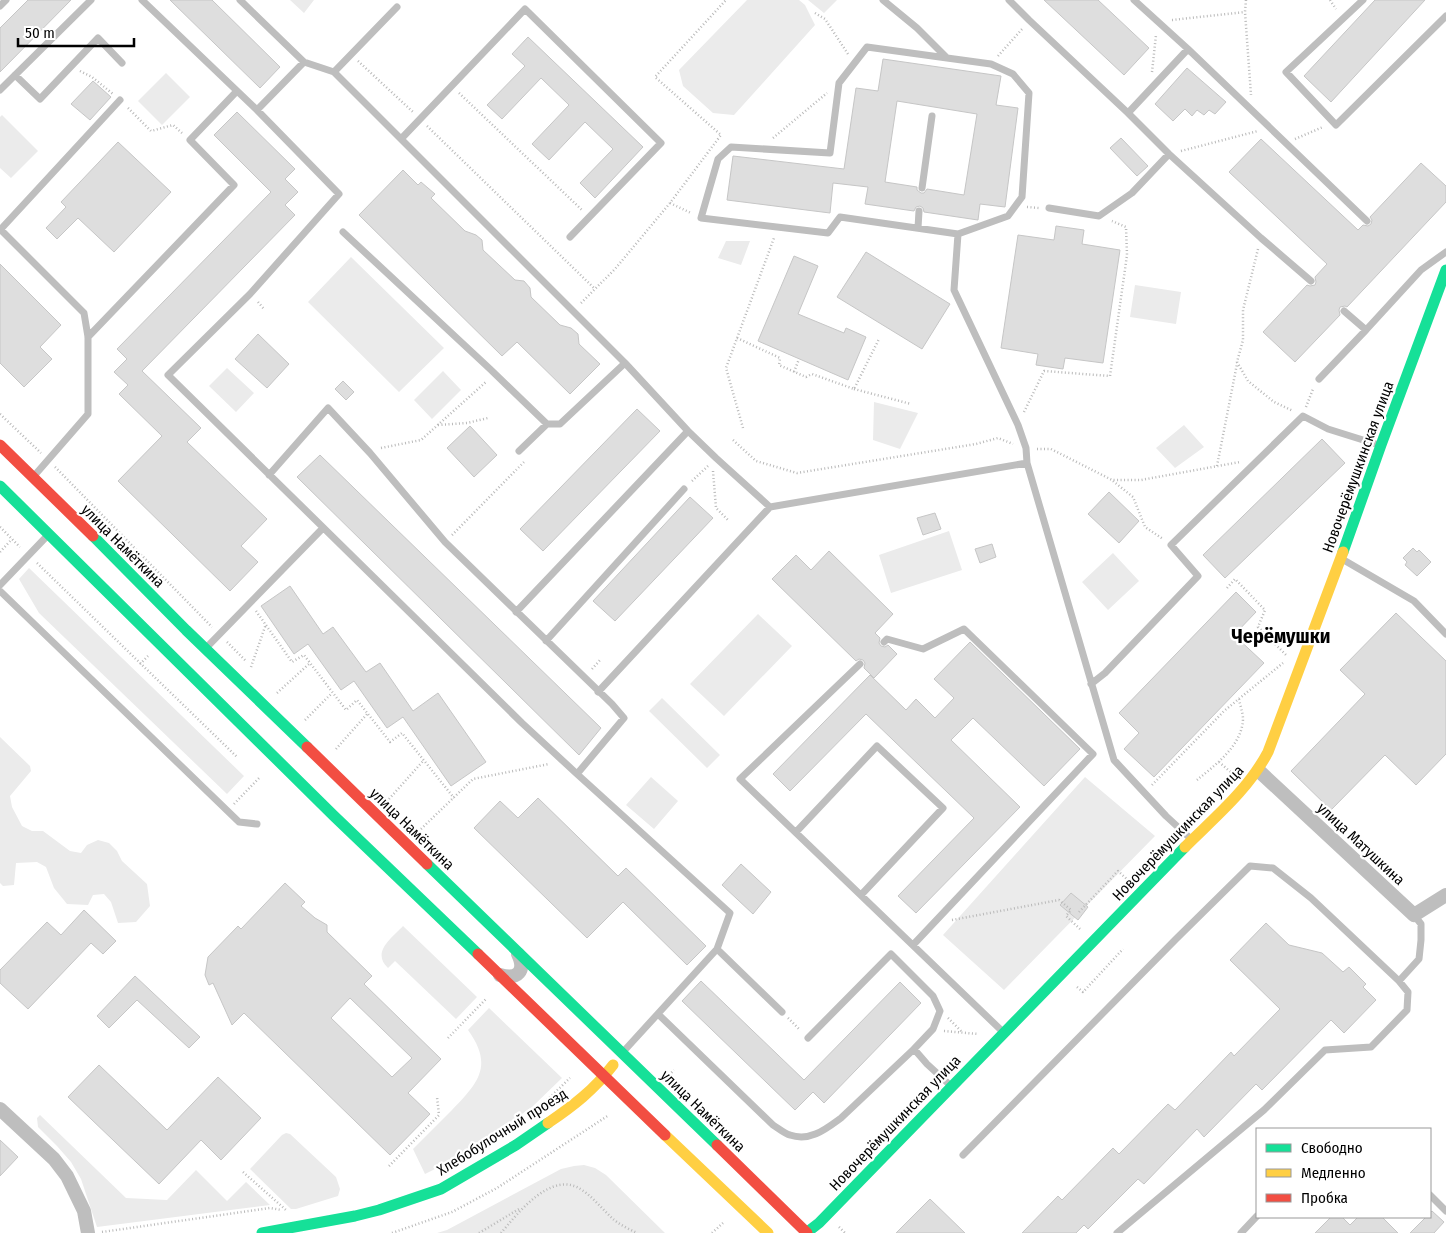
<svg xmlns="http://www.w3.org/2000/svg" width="1446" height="1233" viewBox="0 0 1446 1233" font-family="'Fira Sans Condensed',sans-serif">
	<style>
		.green { fill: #ebebeb }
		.building { fill: #dedede; stroke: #c6c6c6; fill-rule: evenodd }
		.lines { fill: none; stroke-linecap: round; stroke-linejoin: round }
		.path { stroke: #b9b9b9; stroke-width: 2.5; stroke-dasharray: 1 2.5; stroke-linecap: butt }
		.lane { stroke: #bebebe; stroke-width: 7 }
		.street { stroke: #bebebe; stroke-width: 14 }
		.fast { stroke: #16e098; stroke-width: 11 }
		.slow { stroke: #ffcf43; stroke-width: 11 }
		.jam { stroke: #f24e42; stroke-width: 11 }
		.labels { text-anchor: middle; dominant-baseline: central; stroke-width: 4.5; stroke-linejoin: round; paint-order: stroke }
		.street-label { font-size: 15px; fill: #000; stroke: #fff }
		.district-label { font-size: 20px; font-weight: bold; fill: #000; stroke: #fff }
	</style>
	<rect width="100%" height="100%" fill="#fff"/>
	<path class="green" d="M290,0h24l-10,13z
		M747,0h52l6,5 10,20 -81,90 -21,-2 -30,-27 -4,-16z
		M808,0h29l-13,13z
		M166,73l24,24 -28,28 -24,-24z
		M2,115l36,36 -27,27 -11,-10v-51z
		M726,241h24l-9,24 -23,-7z
		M351,257l93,91 -45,44 -91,-90z
		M1135,285l46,7 -5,32 -46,-7z
		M227,368l27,25 -18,19 -27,-26z
		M443,371l18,19 -29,29 -18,-19z
		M874,402l44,11 -18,36 -27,-9z
		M1184,425l20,22 -29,21 -19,-20z
		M949,531l13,39 -71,23 -12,-38z
		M1113,553l26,28 -31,29 -26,-28z
		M29,568l215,208 -17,18 -188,-181 -20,-34z
		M758,614l34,32 -68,70 -34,-32z
		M662,698l58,57 -13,13 -58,-57z
		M0,737l30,29 1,5 -21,25 2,11 10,19 10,5h11l27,20 11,2 6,-8 11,-5 11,3 8,8 5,10 25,23 3,22 -14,16 -18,1 -7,-21 -7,-8 -11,1 -5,10 -21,-1 -13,-16 -8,-21 -9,-5 -21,1 -2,22 -11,1 -3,-3z
		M651,777l27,24 -24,28 -28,-24z
		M1085,777l70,59 -151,154 -61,-55z
		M403,926l74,71 -21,22 -61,-58 -7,7c-17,-16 4,-30 15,-42z
		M489,1008l73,70 -30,29 -47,33 -38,23 -22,11 -12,-25c13,-13 26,-26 39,-39 26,-27 42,-44 16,-80z
		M40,1115l86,83 41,2 29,-30 31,31 19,-19 24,23 -173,22 -16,-48 -10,-17 -14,-16 -19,-19 -1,-9z
		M286,1133l4,1 46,43 4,12 -2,7 -42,13h-5l-41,-40 32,-34z
		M584,1165l11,3 11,7 59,58h-228l10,-3 114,-61 13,-3z"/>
	<path class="building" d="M28,0h43l-71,72v-44z
		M170,0h42l68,67 -20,21z
		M1044,0h54l51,48 -25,27z
		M1375,0h50l-94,102 -27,-26z
		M528,37l115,110 -48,51 -15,-15 33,-34 -28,-27 -36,38 -17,-16 37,-39 -28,-27 -39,41 -15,-14 38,-39 -13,-12z
		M883,59l118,17 -5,29 22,3 -13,99 -25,-3 -2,16 -54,-8 -1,-4 -3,-2 -4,1 -2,4 -49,-7 3,-17 -35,-4 -3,30 -103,-13 6,-44 111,13 12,-81 22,3zM897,101l80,13 -13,81 -37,-6 -3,4h-3l-4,-3v-3l-32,-5z
		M1187,68l39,34 -11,12 -6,-4 -5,5 -7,-5 -5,6 -7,-7 -12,12 -18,-17z
		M93,81l18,16 -21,23 -19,-16z
		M237,112l58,57 -10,10 13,13 -13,13 10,10 -153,156 59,57 -14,14 80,77 -26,27 17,16 -28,29 -112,-110 44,-45 -43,-42 9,-9 -14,-13 13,-13 -10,-10 154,-157 -57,-57z
		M1121,138l27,28 -11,10 -27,-28z
		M1261,139l97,91 5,-5 5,1 3,-2 1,-4 -2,-3 51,-54 25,23v16l-99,105 -2,-1 -5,1 -1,3 1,5 -45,47 -32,-30 44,-47 3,1 5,-1 1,-3 -1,-5 12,-13 -98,-92z
		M118,142l53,50 -57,60 -36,-34 -21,21 -11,-11 20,-21 -5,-5z
		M403,170l15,15 3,-3 14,12 -4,4 34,33 11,4 6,5 1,10 32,30 9,1 6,7 1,9 29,28 11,3 7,6 1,10 21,20 -30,30 -53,-52 -15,14 -143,-141z
		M1056,226l28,4 -2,14 38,6 -17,113 -38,-5 -2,11 -27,-4 2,-11 -37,-6 17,-113 36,5z
		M866,252l84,52 -28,45 -85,-52z
		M794,256l24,10 -20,48 46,19 2,-5 20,9 -18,43 -90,-39z
		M0,264l61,61 -21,22 12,12 -28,28 -24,-24z
		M258,334l31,30 -22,24 -32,-29z
		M343,381l11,11 -8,8 -11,-11z
		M637,409l23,22 -117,120 -23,-22z
		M470,426l27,29 -23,22 -27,-29z
		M1322,439l23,24 -120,115 -22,-23z
		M320,455l281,273 -22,27 -282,-278z
		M1109,492l30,29 -20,22 -31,-29z
		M690,497l23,21 -98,103 -22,-20z
		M935,513l6,16 -18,6 -6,-17z
		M992,544l4,13 -16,6 -5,-14z
		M1413,548l4,4 2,-2 12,12 -14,14 -12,-11 2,-3 -4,-4z
		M829,551l64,63 -18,19 5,5 -1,5 2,3 4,1 3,-2 9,9 -23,24 -10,-10 1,-5 -2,-3 -4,-1 -3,2 -84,-82 24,-24 15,15z
		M290,586l33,48 10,-7 33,45 14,-9 33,48 25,-18 48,69 -35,24 -48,-69 -16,11 -33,-47 -13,9 -33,-46 -14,10 -33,-48z
		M1236,592l20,20 -22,23 30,28 -110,114 -30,-28 15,-16 -20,-20z
		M1396,613l50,48v93l-30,31 -31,-30 -54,55 -40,-39 74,-77 -25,-24z
		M970,642l110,107 -36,37 -71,-68 -22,22 69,67 -104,106 -18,-17 76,-78 -108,-104 -76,77 -17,-17 97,-99 36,35 10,-11 19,19 19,-20 -20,-19z
		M538,798l80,78 8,-8 80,78 -19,19 -64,-63 -36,36 -113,-110 26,-27 18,17z
		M741,864l30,28 -18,22 -31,-29z
		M285,883l20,19 -4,4 14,12 12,7v7l45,44 -8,8 77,75 -33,34 22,21 -40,41 -146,-142 -12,12 -19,-42 -4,2 -4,-10 3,-18 30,-31 3,3zM350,998l62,60 -20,19 -61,-59z
		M1071,893l17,14 -10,13 -18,-15z
		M84,910l32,31 -13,13 -12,-11 -63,66 -28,-26v-13l47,-48 14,13z
		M1266,923l23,22 33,8 21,19 6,-5 17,17 -3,3 13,13 -32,33 -13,-13 -69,70 -6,-6 -52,53 -7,-8 -53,55 -6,-5 -50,50 -4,-4 -8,8h-54l36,-37 4,4 51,-52 6,6 49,-50 7,6 56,-58 3,4 46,-47 -50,-49z
		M135,976l65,61 -11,11 -52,-48 -28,28 -12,-12z
		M701,981l103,99 96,-98 21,21 -97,100 -11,-11 -18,18 -113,-109z
		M99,1065l68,65 51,-53 43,41 -40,42 -20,-20 -42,44 -91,-87z
		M0,1140l18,17 -18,19z
		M930,1199l35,34h-69z
		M1432,1211l12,11 -10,11h-24l16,-16h4v-4z
		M1331,1217h11l8,8 8,-8h24l16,16h-83z"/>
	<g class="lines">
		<path class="path" d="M1246,0l-1,12 6,83
			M1330,0l6,9
			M815,13l10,6 23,35
			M1172,20l73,-8
			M998,56l25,-28
			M358,61l55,51
			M80,71l12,6 21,17
			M1152,72l4,-37
			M459,93l123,117
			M128,108l23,23 22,-6 9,8
			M427,126l168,163
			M773,138l54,-45
			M1295,139l28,-12
			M1181,151l77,-20
			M670,203l21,10
			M1027,207l12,1
			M1258,249l-15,61v30l-6,22 11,19 26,21 19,9
			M258,302l6,7
			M581,303l34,-34 55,-66 51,-68 -66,-58 71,-77
			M737,338l43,20 -1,7 27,12 6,-3 42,15 25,-50
			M794,372l5,-13
			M854,389l57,15
			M1306,407l7,-18
			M1024,412l20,-41 66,5 17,-121 -1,-28 -14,-6
			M0,414l41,39
			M438,425l29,-2 21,-5
			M743,428l-17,-60 48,-130
			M733,440l23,21 41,12 179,-29 22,-6 15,6
			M381,448l40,-8 66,-59
			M1037,449h14l61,31h29l99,-18
			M1217,466l20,-102
			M55,467l157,160
			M713,471l3,37 13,13
			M692,481l16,-15
			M1113,481l20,16 12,30 18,12
			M0,527l20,20
			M452,535l73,-74
			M0,552l12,-13
			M37,563l200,194
			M1227,588l8,-9 30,31 -7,17 29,29
			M256,611l36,51 12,-7 42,55 11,-10 33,42 12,-9 52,65
			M227,642l19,19
			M140,664l8,-8
			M251,667l15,-43
			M592,669l9,-10
			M277,693l33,-30
			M305,720l27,-27
			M336,749l32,-36
			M1219,762l14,12
			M1197,780c18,-15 45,-34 46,-61 0,-6 -3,-14 -4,-20
			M1152,785l72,-74 59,-48
			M389,799l35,-39
			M234,804l25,-26
			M421,829l52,-50 76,-15
			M1079,912l39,-41 11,10
			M952,920l107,-20 12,10 -5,6 14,13
			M1077,987l6,5 40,-43
			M788,1018l12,12
			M948,1018l14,14
			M944,1031l34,3
			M448,1038l39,-40
			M669,1075l5,-5
			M542,1105l28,-27
			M389,1166l50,-51 -2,-18
			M243,1172l43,38
			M839,1227l6,6
			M102,1232l168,-24 12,2
			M392,1233l60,-21 45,-24 112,-73
			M479,1233l40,-24
			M501,1233c17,-20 51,-64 81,-43 12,8 21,20 31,29 7,6 16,10 24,14
			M712,1233l11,-10"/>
		<path class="lane" d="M142,0l115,110 47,-48
			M240,0l64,62 30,10 291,291 63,68 28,27 54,49 257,-44
			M883,0l34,28 30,30 -80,-11 -28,36 -9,70 -99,-6 -13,12 -17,59 127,15 12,-16 118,17
			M1009,0l20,20 99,93 41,41 92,84 50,43
			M1134,0l54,49
			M1363,0l-77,72 50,53 110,-109
			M0,6l6,-6
			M947,58l44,6 22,10 16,19 -7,104 -14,19 -50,18 -4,56 64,135 8,23 1,15 87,297 52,56 25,23
			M334,72l63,-65
			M15,75l25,24 58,-61 24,25
			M0,90l91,-90
			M257,110l82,84 -89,100 -82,81 354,348 55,51 47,-56 -12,-14 -167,-162 -75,-89 -42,-45 -59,67
			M1128,113l60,-64 179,172
			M401,139l124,-130 136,134 -91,94
			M922,188l10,-72
			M1049,208l50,8 33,-23 37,-39
			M918,228l1,-17
			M0,229l84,84 4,24v77l-54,62
			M1,229l119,-129
			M343,232l147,137 57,55
			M1344,311l22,19
			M88,337l146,-152 -44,-45 47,-49
			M1319,379l47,-49 55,-60 25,-18
			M519,451l28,-27h13l65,-61
			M1342,559l72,42 32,33
			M0,585l48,-50
			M0,591l239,231 18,2
			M516,612l172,-181
			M546,641l138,-152
			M884,642l3,-3 36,10 41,-20 129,125 -180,191
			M206,648l117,-120
			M860,664l-120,115 262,252
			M1091,684l14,-11 93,-97 -27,-31 132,-129 25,13 51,16
			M598,692l172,-185
			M577,774l153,139 -13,36 65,63
			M796,832l81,-86 66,62 -82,87
			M658,1014l115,111c5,3 12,9 17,10 20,7 36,-6 51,-17l73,-69 13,15 24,22
			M808,1038l83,-84 42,42 7,15 -7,18 -19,20
			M623,1052l94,-103
			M963,1155l213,-216 74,-73 23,2 38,30 88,83 20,-22 2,-19v-16l-7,-9
			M1430,1195l16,16
			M1117,1233l147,-123 61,-60 46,-3 36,-37 1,-18 -9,-11
			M1241,1233l16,-17"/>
		<path class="street" d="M1259,771l155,144 32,-20
			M500,975c18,5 26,-4 18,-21
			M0,1109l54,50 13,17 17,35 4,22"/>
		<path class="fast" d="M0,486l334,330 144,138
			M93,536l93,94 121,117
			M1343,552l38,-107 65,-175
			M427,864l290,281
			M262,1233l93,-17 24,-6 62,-21 75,-44 32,-22
			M806,1233l13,-10 366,-376"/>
		<path class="slow" d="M1185,847c30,-30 63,-57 83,-95l75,-200
			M548,1123c25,-17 46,-33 65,-58
			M665,1135l103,98"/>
		<path class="jam" d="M0,445l93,91
			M307,747l120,117
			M478,954l187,181
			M717,1145l90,88"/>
	</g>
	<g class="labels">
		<g class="street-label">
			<text transform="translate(1358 467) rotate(-70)">Новочерёмушкинская улица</text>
			<text transform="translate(123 546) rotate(45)">улица Намёткина</text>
			<text transform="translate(412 829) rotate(44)">улица Намёткина</text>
			<text transform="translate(1178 833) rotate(-46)">Новочерёмушкинская улица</text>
			<text transform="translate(1361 844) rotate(43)">улица Матушкина</text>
			<text transform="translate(703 1111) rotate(44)">улица Намёткина</text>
			<text transform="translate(895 1123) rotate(-46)">Новочерёмушкинская улица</text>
			<text transform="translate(502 1132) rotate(-32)">Хлебобулочный проезд</text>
		</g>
		<g class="district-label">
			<text x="1281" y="636">Черёмушки</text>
		</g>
	</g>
	<rect x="1256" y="1128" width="175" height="90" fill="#ffffff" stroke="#999999"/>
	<rect x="1266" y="1144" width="25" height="8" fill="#16e098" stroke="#999999"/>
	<text x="1301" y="1153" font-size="15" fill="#000000">Свободно</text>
	<rect x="1266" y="1169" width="25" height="8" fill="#ffcf43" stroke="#999999"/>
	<text x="1301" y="1178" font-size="15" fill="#000000">Медленно</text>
	<rect x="1266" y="1194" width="25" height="8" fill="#f24e42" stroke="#999999"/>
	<text x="1301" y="1203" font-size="15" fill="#000000">Пробка</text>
	<path d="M18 38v8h116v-8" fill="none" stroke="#000000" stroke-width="2.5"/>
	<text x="25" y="38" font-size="15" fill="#000000" stroke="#ffffff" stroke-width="4" paint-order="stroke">50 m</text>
</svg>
